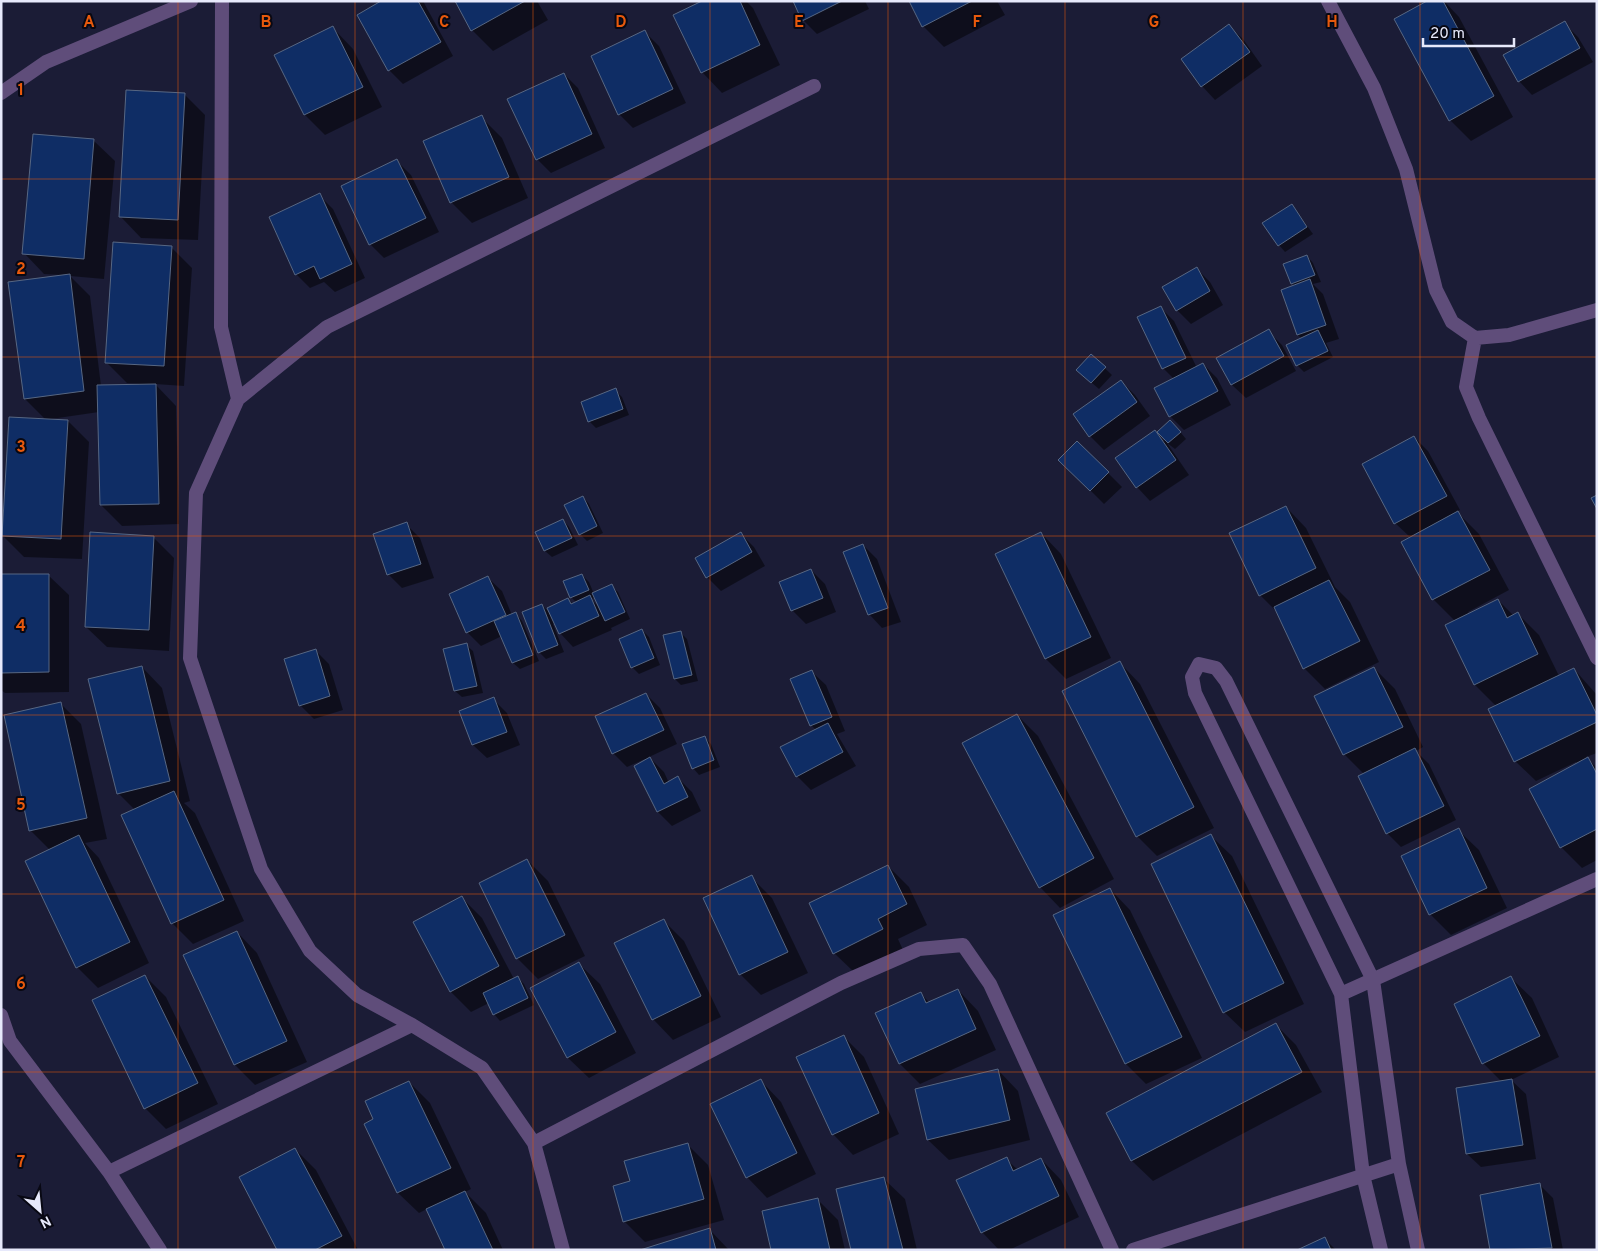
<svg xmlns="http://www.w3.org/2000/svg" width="1598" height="1251" viewBox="0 0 1598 1251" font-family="Overpass,sans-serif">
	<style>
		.shadow { fill: #0007; fill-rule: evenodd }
		.building { fill: #0f2d65; stroke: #576783 }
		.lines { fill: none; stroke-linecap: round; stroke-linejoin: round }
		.minor { stroke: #5f4d7a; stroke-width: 14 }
		.grid { fill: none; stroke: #e8590c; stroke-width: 1; stroke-opacity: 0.55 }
		.grid-label { font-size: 16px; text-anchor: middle; font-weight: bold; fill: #e8590c; stroke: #080813; stroke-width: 4; stroke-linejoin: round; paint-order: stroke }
	</style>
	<rect width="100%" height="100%" fill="#1b1c36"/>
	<path class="shadow" d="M383,1h40l30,55 -50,28 -14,-14 -30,-55z
		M456,1h81l11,19 -55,31 -21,-21z
		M704,1h42l7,7 27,57 -58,28 -20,-21z
		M794,1h71l4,8 -52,25 -14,-14z
		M911,1h86l8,14 -61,32 -21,-21z
		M1429,1h15l15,16 54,100 -42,24 -21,-21z
		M1564,23l14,14 15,25 -61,33 -13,-14z
		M1229,26l14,13 19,27 -47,34 -13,-14z
		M333,28l20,21 29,58 -57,28 -20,-20z
		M645,32l14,14 27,57 -53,25 -14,-14z
		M564,74l14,14 27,60 -54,25 -14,-14z
		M184,94l21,21 -7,125 -57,-2 -20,-21z
		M481,117l21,21 26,60 -56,25 -21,-21z
		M94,141l21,20 -11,118 -34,-3 20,20 11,90 38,-1v-1l-12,-1 -21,-21 65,-115 21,21 -8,118 -29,-2 21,22 3,118 -57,2 -21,-21 -2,-93 -48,7 17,2 21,21 -7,117 -58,-2 -21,-21 43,-116 -21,-21 36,-124 -17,-1 -20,-21z
		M397,161l14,14 28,57 -55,26 -14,-14z
		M319,195l14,14 32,69 -30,14 -11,-10 -14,6 -14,-14z
		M1292,205l21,29 -28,18 -6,-7z
		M1307,256l6,7 8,19 -8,2 10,10 16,45 -13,4 7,14 -29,15 -7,-7 5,-26 -4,-4 -16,-45 13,-4 -3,-3z
		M1196,268l14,14 13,23 -32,19 -14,-14z
		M1160,307l14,14 23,47 6,-4 14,14 14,27 -47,25 -14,-14 4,-37 -11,-11z
		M1268,331l14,14 14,26 -50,27 -14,-13 -14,-26z
		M1091,355l21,20 -13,14 -14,-12z
		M1121,381l14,14 15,21 -46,34 -14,-14z
		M615,390l7,7 7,18 -33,13 -7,-7z
		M1177,428l9,11 -11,10 -8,-6 22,32 -39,26 -13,-14 18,-55 9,9z
		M1414,437l14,14 32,59 -4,1 23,23 30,56 -41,22 1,2 29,-14 16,16 4,-2 21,21 20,41 15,-7 23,26v58l-11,4 11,11v92l-15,8 -21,-21 -31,-58 47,-25 -1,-2 -40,19 -21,-20 -19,-55 -21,-21 -20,-64 -22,-22 -22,-61 -16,-15z
		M1077,442l45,45 -18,17 -44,-44z
		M583,497l6,7 14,29 -16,8 -7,-7z
		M1286,507l20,21 29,59 15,15 29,60 -54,27 -21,-21 -26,-55 -18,-18z
		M563,520l6,7 9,18 -26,12 -7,-6 -9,-18z
		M406,524l14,14 14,40 -32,10 -14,-14z
		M1041,533l20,21 50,104 -45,21 -20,-20 -50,-104z
		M741,534l13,13 11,19 -44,25 -14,-14z
		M153,537l21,21 -5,93 -62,-4 -21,-20z
		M863,545l14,14 24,63 -19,6 -13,-14z
		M811,570l14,14 11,28 -30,12 -14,-14z
		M1,575h47l21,20v97l-64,1 -4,-3z
		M582,575l7,7 5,12 17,-8 7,6 12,27 -19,9 1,2 -39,17 -13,-14 -5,-10 -2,1 11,28 -18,7 -7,-7 3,-47 9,9 17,-15 5,5 4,-1 -6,-6zM595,597l5,11 -9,-9z
		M488,578l14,13 10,24 4,-1 6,7 17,40 -19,8 -7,-6 -11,-27 -21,10 -14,-14z
		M642,630l7,7 11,28 -21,9 -7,-7z
		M680,632l7,7 11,42 -17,4 -6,-6z
		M466,645l7,6 10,42 -21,4 -7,-6 -10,-41z
		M315,650l14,14 14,46 -29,9 -14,-14z
		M1120,663l20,21 74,144 -57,28 -20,-20z
		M142,667l20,21 28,113 -6,2 11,10 49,108 -51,23 -21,-21 -37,-113 -17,-17z
		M1374,668l21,21 28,58 -7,4 13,13 27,56 -55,27 -14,-14 -23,-59 -20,-20 -28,-58z
		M812,672l14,13 19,46 -8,3 19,32 -45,24 -14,-14 19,-46 -5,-5z
		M646,694l14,14 17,36 -28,13 15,15 5,11 9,-5 14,14 9,19 -29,15 -14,-14 -23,-46 11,-5 -1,-2 -18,8 -14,-14z
		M493,699l14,14 13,32 -33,13 -14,-13 -13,-33z
		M61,704l20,20 26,115 -22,4 14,15 50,105 -51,25 -21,-21 -27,-117 -20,-20z
		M1017,715l21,21 76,143 -54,29 -20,-21z
		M704,737l7,7 9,23 -21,8 -6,-7z
		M1458,830l21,20 28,58 -56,27 -20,-20 -28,-59z
		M1211,836l21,20 72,148 -59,28 -21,-20z
		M527,860l21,21 37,75 -47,23 -21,-21z
		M888,866l21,21 18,38 -29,14 5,11 -48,23 -21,-20z
		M751,877l21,21 36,75 -47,22 -21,-21 -35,-75z
		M1110,889l20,21 72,148 -56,26 -20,-20z
		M462,898l20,20 32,61 4,-1 6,6 10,21 -34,16 -6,-7 -5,-11 -18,9 -20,-20z
		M663,920l21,21 37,76 -48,23 -20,-21z
		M237,932l20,21 50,109 -52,23 -20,-20z
		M579,964l21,20 36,69 -47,25 -21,-20 -36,-69z
		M145,976l21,21 52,107 -52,25 -21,-21z
		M1511,978l21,20 27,59 -48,23 15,14 10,65 -55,8 -14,-13 35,-72 -19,-19z
		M958,990l20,21 18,39 -76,34 -20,-20 21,-70 9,9z
		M1276,1025l20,20 26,47 -169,89 -21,-20 -25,-47z
		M843,1036l21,21 35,77 -46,21 -20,-21z
		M998,1070l20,21 12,49 -81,20 -21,-20 -12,-50z
		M761,1081l20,21 35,72 -49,24 -20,-21z
		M409,1082l21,21 41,86 -6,3 21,21 17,37h-57l-19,-41 -8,4 -21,-20 -33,-69 10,-4z
		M687,1144l21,21 16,55 -79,22 -20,-20 -10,-35 16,-5z
		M295,1149l21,21 42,80h-80z
		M1006,1159l12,11 23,-11 20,21 18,37 -70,33h-10l-17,-18z
		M884,1179l21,20 12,51h-65z
		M1539,1184l14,14 10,52h-71z
		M817,1199l21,21 7,30h-73z
		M710,1230l19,20h-85z
		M1324,1238l12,12h-36z"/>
	<path class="building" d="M381,1h37l23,41 -53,29 -31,-56z
		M455,1h70l-54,30z
		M702,1h38l20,44 -59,28 -28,-58z
		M793,1h49l-40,20z
		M909,1h63l-50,26z
		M1427,1h16l51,95 -45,25 -55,-102z
		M1565,21l15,27 -62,34 -15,-27z
		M1229,24l21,28 -49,35 -20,-28z
		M333,26l30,61 -59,28 -30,-60z
		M645,30l28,59 -55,26 -27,-59z
		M564,73l28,61 -56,26 -29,-61z
		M126,90l59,3 -7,127 -59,-3z
		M482,115l27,62 -59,26 -27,-62z
		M33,134l61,5 -10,120 -62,-5z
		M397,159l29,59 -57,27 -28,-59z
		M320,193l32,71 -32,15 -6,-13 -19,9 -26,-58z
		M1292,204l15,23 -29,19 -16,-23z
		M113,242l59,4 -8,120 -59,-3z
		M1307,255l8,20 -24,9 -8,-20z
		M1197,267l13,24 -34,20 -14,-24z
		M70,274l14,117 -60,8 -16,-117z
		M1310,279l16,46 -29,10 -16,-45z
		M1161,306l25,52 -24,11 -25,-52z
		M1269,329l15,27 -53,29 -15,-27z
		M1318,330l10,21 -32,15 -10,-21z
		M1091,354l15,13 -15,16 -15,-13z
		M1203,363l15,28 -49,26 -15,-29z
		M1121,380l16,22 -48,35 -16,-23z
		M156,384l3,120 -59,1 -3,-120z
		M616,388l7,21 -35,13 -7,-20z
		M9,417l59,3 -7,119 -59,-3z
		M1170,420l11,12 -13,11 -11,-11z
		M1155,430l21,30 -40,28 -21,-30z
		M1414,436l33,60 -53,28 -32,-60z
		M1077,441l32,31 -19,19 -32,-31z
		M1597,495v14l-6,-11z
		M583,496l14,30 -18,9 -15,-30z
		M1286,506l30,62 -57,28 -30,-63z
		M1458,511l32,59 -58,30 -31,-58z
		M563,519l9,19 -28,13 -9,-19z
		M407,522l14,42 -34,11 -14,-41z
		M90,532l64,4 -5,94 -64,-3z
		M741,532l11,20 -46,26 -11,-20z
		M1041,532l50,105 -46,22 -50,-105z
		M863,544l25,64 -20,7 -25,-63z
		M811,569l12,29 -32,13 -12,-29z
		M1,574h48v98l-48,1z
		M582,574l7,16 -19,8 -7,-17z
		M488,576l18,39 -40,18 -17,-39z
		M1329,580l31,61 -57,28 -29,-62z
		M612,584l13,28 -20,9 -13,-28z
		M590,595l9,21 -40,18 -12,-26 21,-10 3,6z
		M1498,599l9,19 11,-6 20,42 -64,31 -29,-60z
		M542,604l16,41 -20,8 -16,-41z
		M516,612l17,43 -21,8 -18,-42z
		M642,629l12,29 -23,10 -12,-29z
		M681,631l11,44 -18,4 -11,-44z
		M467,643l10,43 -23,5 -11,-42z
		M316,649l14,47 -31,10 -15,-47z
		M1120,661l74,146 -58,30 -74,-146z
		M142,666l28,115 -53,13 -29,-115z
		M1374,667l29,60 -60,28 -29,-59z
		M1574,668l23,47v7l-83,40 -26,-53z
		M812,670l20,47 -22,9 -20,-47z
		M646,693l18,37 -52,24 -17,-38z
		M494,697l13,35 -35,13 -13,-34z
		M61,702l26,116 -58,13 -25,-116z
		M1017,714l77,144 -55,30 -77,-145z
		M828,723l15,29 -47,25 -16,-30z
		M705,736l9,24 -22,9 -10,-25z
		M1415,748l29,58 -58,28 -28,-58z
		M650,757l14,27 14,-8 10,21 -31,15 -23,-46z
		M1588,757l9,17v55l-37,19 -31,-59z
		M174,791l50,109 -53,24 -50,-109z
		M1459,828l28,60 -58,27 -28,-59z
		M1211,834l73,149 -61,30 -72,-149z
		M79,835l51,107 -54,26 -51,-107z
		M527,859l38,76 -49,24 -37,-76z
		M888,865l19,39 -29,15 5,10 -50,25 -24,-51z
		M752,875l36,77 -49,23 -36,-77z
		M1110,888l72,149 -57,27 -72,-149z
		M462,896l37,70 -49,26 -37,-70z
		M664,919l37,77 -49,24 -38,-77z
		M237,931l50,110 -53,24 -51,-110z
		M579,962l37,70 -49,26 -37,-70z
		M145,975l53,108 -54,26 -52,-109z
		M518,976l10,22 -35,17 -10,-22z
		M1511,976l29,60 -58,28 -28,-60z
		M958,989l18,40 -77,35 -24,-51 46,-21 5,11z
		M1276,1023l26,49 -171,89 -25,-48z
		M844,1035l35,78 -47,22 -36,-78z
		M998,1069l12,51 -83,20 -12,-51z
		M761,1079l36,74 -51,25 -36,-74z
		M1512,1079l11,66 -57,9 -10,-66z
		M409,1081l42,87 -54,25 -33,-69 9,-5 -8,-18z
		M688,1143l16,56 -81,23 -10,-36 17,-5 -6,-20z
		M295,1148l47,88 -27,14h-38l-38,-73z
		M1007,1157l6,14 28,-13 18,38 -78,37 -25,-53z
		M884,1177l19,73h-52l-15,-61z
		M1540,1183l12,65 -62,2 -10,-55z
		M465,1191l28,59h-48l-19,-41z
		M818,1198l12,52h-59l-9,-39z
		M710,1228l6,22h-76z
		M1325,1237l6,13h-34z"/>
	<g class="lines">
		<path class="minor" d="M222,1l-1,326 17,72
			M1328,1l46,87 32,81 30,121 16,32 23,16 34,-3 88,-25
			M1,93l45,-31 145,-61
			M1475,338l-9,49 13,31 118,240
			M1341,994l256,-115
			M1,1015l9,26 99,131 51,78
			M534,1143l307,-160 78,-34 44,-4 27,39 122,266
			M109,1172l303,-147
			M563,1250l-29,-107 -52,-75 -70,-43 -55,-30 -47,-44 -49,-82 -71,-211 6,-165 42,-94 89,-72 487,-241
			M1133,1250l266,-86
			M1381,1250l-18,-75 -22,-181 -146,-301 -3,-16 7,-13 17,4 10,13 147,299 26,184 19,86"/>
	</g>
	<path class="grid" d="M178,1v1249M355,1v1249M533,1v1249M710,1v1249M888,1v1249M1065,1v1249M1243,1v1249M1420,1v1249M1,179h1596M1,357h1596M1,536h1596M1,715h1596M1,894h1596M1,1072h1596"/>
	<g class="grid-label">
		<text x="89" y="27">A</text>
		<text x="266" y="27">B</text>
		<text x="444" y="27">C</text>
		<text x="621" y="27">D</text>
		<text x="799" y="27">E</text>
		<text x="977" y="27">F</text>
		<text x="1154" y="27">G</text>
		<text x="1332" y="27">H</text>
		<text x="21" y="95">1</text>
		<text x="21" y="274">2</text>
		<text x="21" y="452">3</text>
		<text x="21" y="631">4</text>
		<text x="21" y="810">5</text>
		<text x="21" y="989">6</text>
		<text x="21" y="1167">7</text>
	</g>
	<rect width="1598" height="1251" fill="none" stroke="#e7e9fb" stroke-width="5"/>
	<g transform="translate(40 1211) rotate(153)" stroke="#080813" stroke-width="4" paint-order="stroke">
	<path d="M0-4L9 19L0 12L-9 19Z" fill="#e7e9fb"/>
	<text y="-8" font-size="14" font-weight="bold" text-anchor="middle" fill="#e7e9fb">N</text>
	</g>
	<path d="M1423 38v8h91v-8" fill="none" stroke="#e7e9fb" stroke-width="2.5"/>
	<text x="1430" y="38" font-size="15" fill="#e7e9fb" stroke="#080813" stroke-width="4" paint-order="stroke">20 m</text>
</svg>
